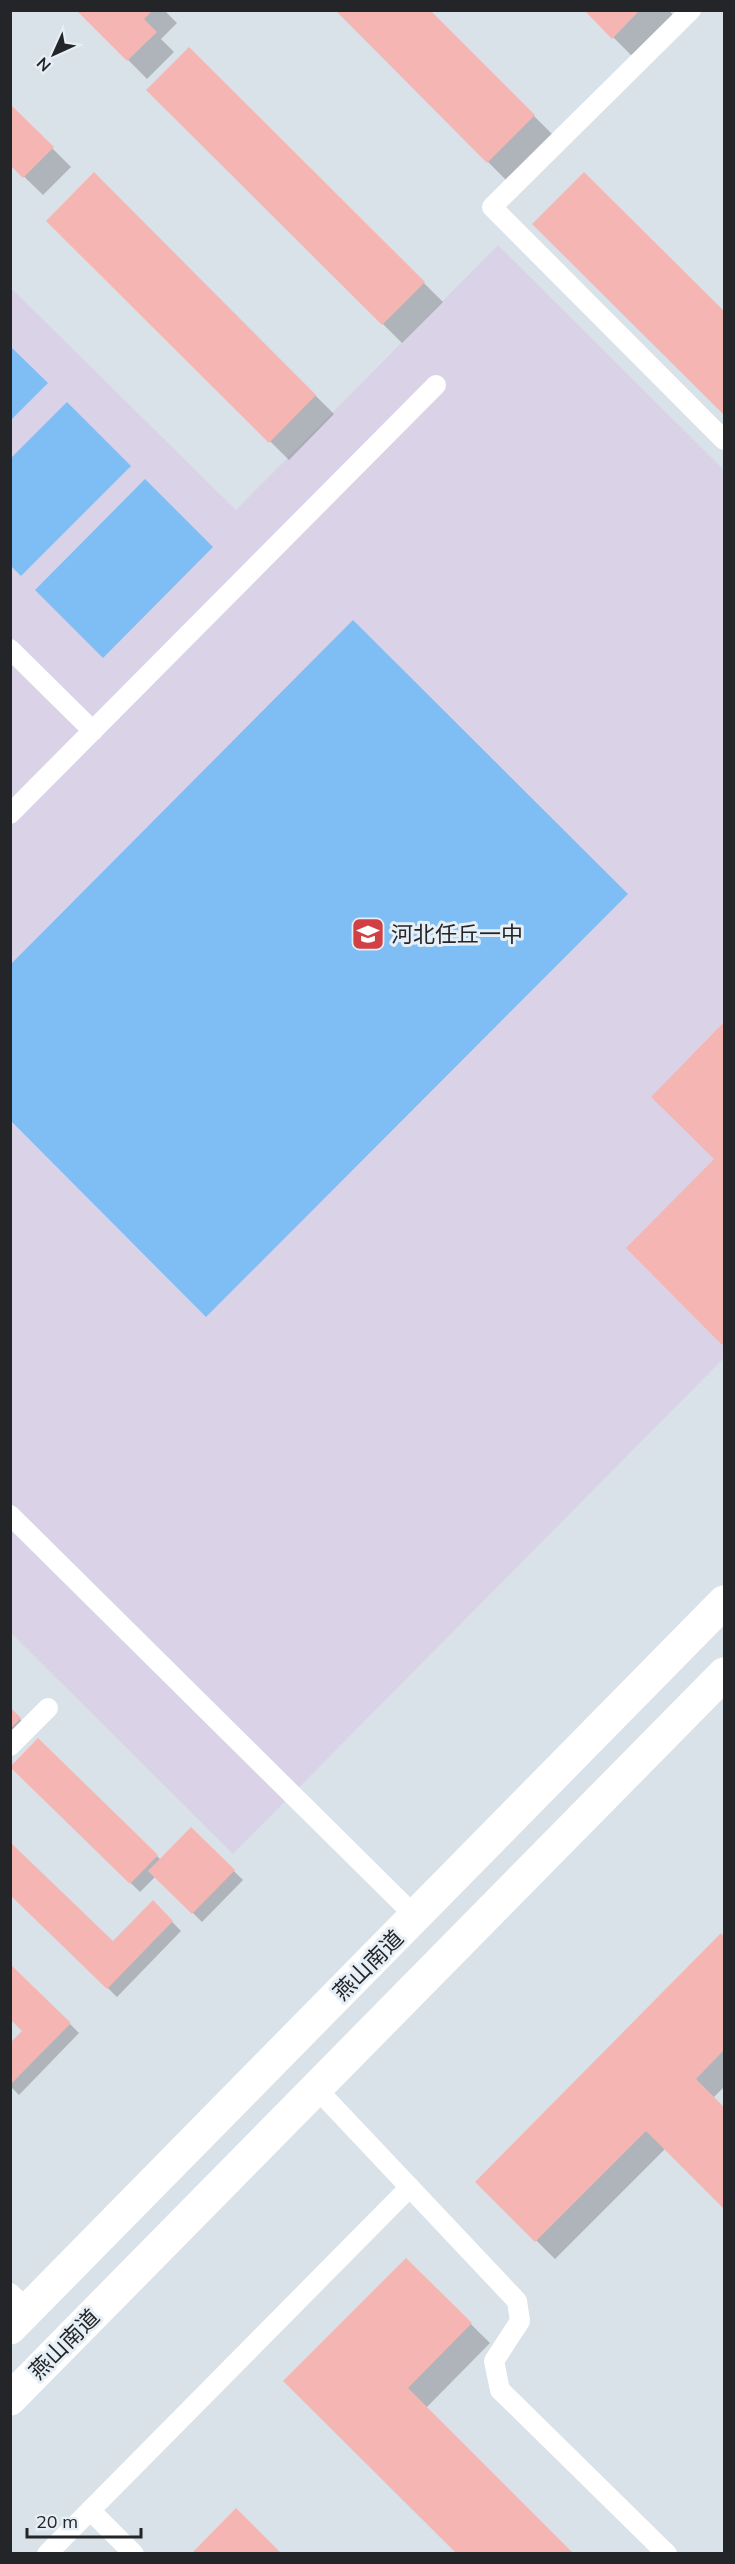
<svg xmlns="http://www.w3.org/2000/svg" width="735" height="2564" viewBox="0 0 735 2564" font-family="Mulish,'Noto Sans SC',sans-serif">
	<style>
		.education { fill: #dad3e8 }
		.green { fill: #7fbdf5 }
		.shadow { fill: #0003 }
		.building { fill: #f5b6b3 }
		.lines { fill: none; stroke-linecap: round; stroke-linejoin: round }
		.lane { stroke: #fff; stroke-width: 20 }
		.primary { stroke: #fff; stroke-width: 33 }
		.labels { text-anchor: middle; dominant-baseline: central; stroke-width: 6; stroke-linejoin: round; paint-order: stroke }
		.poi-label { font-size: 22px; fill: #232528; stroke: #e7eff6; text-anchor: start }
		.street-label { font-size: 22px; fill: #232528; stroke: #e7eff6 }
	</style>
	<rect width="100%" height="100%" fill="#dae2e9"/>
	<path class="education" d="M498,245l226,225v888l-491,496 -222,-221 -1,-1346 226,223z"/>
	<path class="green" d="M10,346l38,37 -37,37h-1z
		M67,402l64,64 -110,110 -10,-10v-108z
		M145,479l68,68 -110,111 -68,-68z
		M353,620l275,274 -422,423 -195,-196v-157z"/>
	<path class="shadow" d="M79,10h85l13,13 -16,16 13,13 -27,27z
		M337,10h91l124,124 -45,47z
		M586,10h83l4,5 -41,41z
		M189,49l254,253 -41,41 -254,-253z
		M10,106l61,61 -28,28 -33,-32z
		M584,174l140,139v100l-190,-189z
		M94,175l240,239 -45,46 -241,-239z
		M724,1024v321l-96,-97 88,-89 -63,-62z
		M10,1709l19,19 -19,19z
		M38,1740l123,120 30,-31 52,51 -41,42 -46,-46 -16,16 -128,-125z
		M10,1893l103,51 40,-42 28,29 -64,66z
		M721,1935l3,4v148l-11,11 11,11v98l-59,-58 -110,110 -78,-77z
		M70,2024l9,9 -60,62 -9,-9v-41z
		M406,2260l84,83 -64,65 -141,-27z"/>
	<path class="building" d="M76,10h77l-9,9 13,13 -30,29z
		M335,10h95l105,105 -48,48z
		M584,10h56l-28,29z
		M189,47l236,235 -43,43 -236,-235z
		M10,104l44,43 -31,31 -13,-13z
		M94,172l222,223 -47,48 -223,-222z
		M584,172l140,139v104l-192,-191z
		M724,1022v320l-2,3 -96,-97 88,-89 -63,-62z
		M10,1707l11,11 -11,11z
		M38,1738l120,117 -28,29 -120,-117z
		M191,1827l44,43 -43,44 -44,-43z
		M10,1842l103,99 40,-41 20,21 -66,68 -97,-94z
		M721,1933l3,4v113l-28,29 28,28v102l-78,-78 -111,111 -60,-60z
		M10,1964l61,59 -61,62v-42l12,-12 -12,-12z
		M406,2258l66,65 -64,65 166,166h-117l-174,-173z
		M236,2508l46,46h-91z"/>
	<g class="lines">
		<path class="lane" d="M691,10l-199,197 232,233
			M10,649l83,82
			M10,814l426,-429
			M10,1515l405,401
			M10,1746l38,-38
			M316,2088l201,213 3,20 -26,40 6,29 167,164
			M10,2293l18,17
			M90,2510l44,44
			M47,2554l363,-367"/>
		<path class="primary" d="M10,2328l714,-726
			M10,2399l714,-725"/>
	</g>
	<defs>
		<g id="school-square" transform="scale(1.725)"><rect x="-9" y="-9" width="18" height="18" rx="4" fill="#d04044" stroke="#e7eff6"/><path d="M0-5L7-2L0 1L-7-2ZM-4 1L0 2.5L4 1V4Q0 6-4 4Z" fill="#fff"/></g>
	</defs>
	<g fill-rule="evenodd">
		<use href="#school-square" x="368" y="934"/>
	</g>
	<g class="labels">
		<g class="poi-label">
			<text x="391" y="934">河北任丘一中</text>
		</g>
		<g class="street-label">
			<text transform="translate(368 1965) rotate(-45)">燕山南道</text>
			<text transform="translate(64 2344) rotate(-45)">燕山南道</text>
		</g>
	</g>
	<rect width="735" height="2564" fill="none" stroke="#232528" stroke-width="24"/>
	<g transform="translate(54 54) rotate(225)" stroke="#e7eff6" stroke-width="4.5" paint-order="stroke">
	<path d="M0-4.5L10 22L0 15L-10 22Z" fill="#232528"/>
	<text y="-9" font-size="16" font-weight="bold" text-anchor="middle" fill="#232528">N</text>
	</g>
	<path d="M27 2528v9h114v-9" fill="none" stroke="#232528" stroke-width="3"/>
	<text x="36" y="2528" font-size="18" fill="#232528" stroke="#e7eff6" stroke-width="4.5" paint-order="stroke">20 m</text>
</svg>
